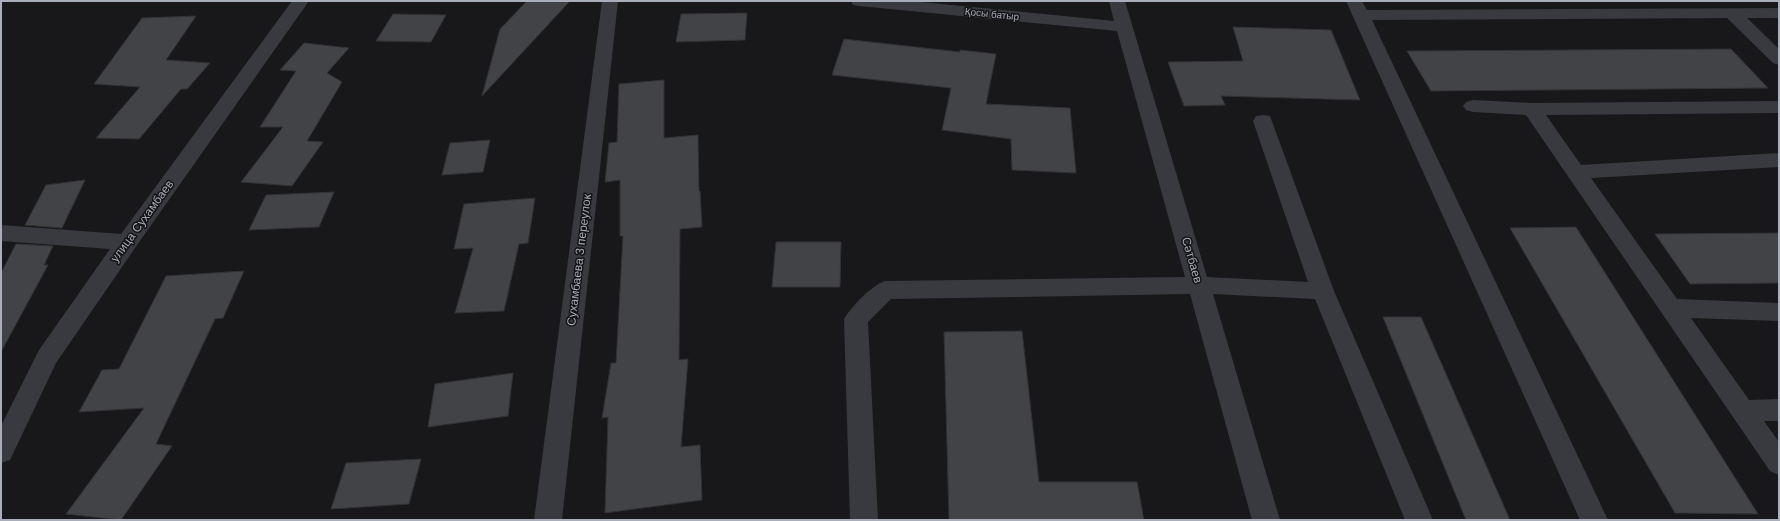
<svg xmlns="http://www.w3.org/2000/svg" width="1780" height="521" viewBox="0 0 1780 521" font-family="Arial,sans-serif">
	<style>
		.building { fill: #424347; stroke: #323236 }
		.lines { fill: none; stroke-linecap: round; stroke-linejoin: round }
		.minor { fill: #393a3f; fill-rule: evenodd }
		.labels { text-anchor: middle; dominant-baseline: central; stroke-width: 3; stroke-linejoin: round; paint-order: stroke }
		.far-street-label { font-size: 10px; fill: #aaaeba; stroke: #131315 }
		.street-label { font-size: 12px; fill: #aaaeba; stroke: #131315 }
	</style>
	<rect width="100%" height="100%" fill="#18181a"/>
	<path class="building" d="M527,1h43l-88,95 18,-67z
		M747,13l-2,27 -69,2 5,-28z
		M393,14l53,1 -15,27 -55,-1z
		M196,16l-30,44 44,3 -23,26h-6l-42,50 -43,-1 44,-51 -46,-3 48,-66z
		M1233,27l98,3 29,70 -139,-4 4,9 -41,1 -16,-44 75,-1z
		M844,39l116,13v-2l36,4 -10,50 84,4 6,65 -64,-3 -1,-31 -69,-9 9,-42 -119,-13z
		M304,43l45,5 -22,25 15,9 -35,59 16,1 -31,44 -51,-4 42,-55h-23l36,-56 -16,-1z
		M1731,49l37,39 -337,3 -24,-40z
		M664,80v58l34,-3 1,56h1l2,36 -22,2 -1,131 9,-1 -7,88 19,-2 2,55 -97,13 3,-96 -6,1 9,-55h5l7,-127h-3v-56l-15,2 4,-39 8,-1 2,-58z
		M490,140l-7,32 -41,3 8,-32z
		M85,180l-23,48 -37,-3 21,-40z
		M334,192l-15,35 -70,3 17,-35z
		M535,198l-7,45 -9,1 -15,67 -49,2 18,-65 -19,1 10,-45z
		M1576,227l182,287 -83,-1 -165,-285z
		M1779,233v50l-89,1 -35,-50z
		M776,242h65l-1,45h-68z
		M16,244l37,2 -9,19h4l-47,87v-79z
		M244,271l-21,47 -8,1 -59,125 16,2 -51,74 -55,-6 78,-106 -65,4 23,-42 17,-1 47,-93z
		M1383,317h38l89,203h-44z
		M1022,331l17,151h98l7,38h-195l-5,-188z
		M513,373l-5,43 -80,11 7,-43z
		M421,459l-12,45 -78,5 15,-46z"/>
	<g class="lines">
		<path class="minor" d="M292,1h17l-174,247 -79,115 -46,97 -9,3v-37l38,-76 71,-101 -109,-8v-16l120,9z
			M602,1h16l-56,519h-28z
			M851,1h60l203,20 -5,-20h16l82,276 101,5 -55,-161 3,-5 7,-1 7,1 64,175 99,229h-28l-90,-221 -102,-5 67,226h-28l-62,-226 -299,5 -23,23 10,198h-28l-6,-201c7,-12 28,-34 41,-38l300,-4 -68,-246 -258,-25 -6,-1z
			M1346,1h16l5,9 412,-2v10h-32l32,31v16l-6,-2 -46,-45 -355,2 236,500h-28z
			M1473,100l59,3 247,-2v12l-233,2 35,50 198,-12v14l-188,11 86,121 102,4v18l-88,-3 58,82 30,-1v22h-15l15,21v33l-9,-4 -244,-356 -53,-3 -7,-2 -3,-4 3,-4z"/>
	</g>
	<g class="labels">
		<g class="far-street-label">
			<text transform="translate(992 14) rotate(6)">Қосы батыр</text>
		</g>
		<g class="street-label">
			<text transform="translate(142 221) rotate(-54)">улица Сухамбаев</text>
			<text transform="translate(579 260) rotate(-83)">Сухамбаева 3 переулок</text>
			<text transform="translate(1192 260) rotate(74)">Сәтбаев</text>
		</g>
	</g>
	<rect width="1780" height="521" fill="none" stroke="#aaaeba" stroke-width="4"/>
</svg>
